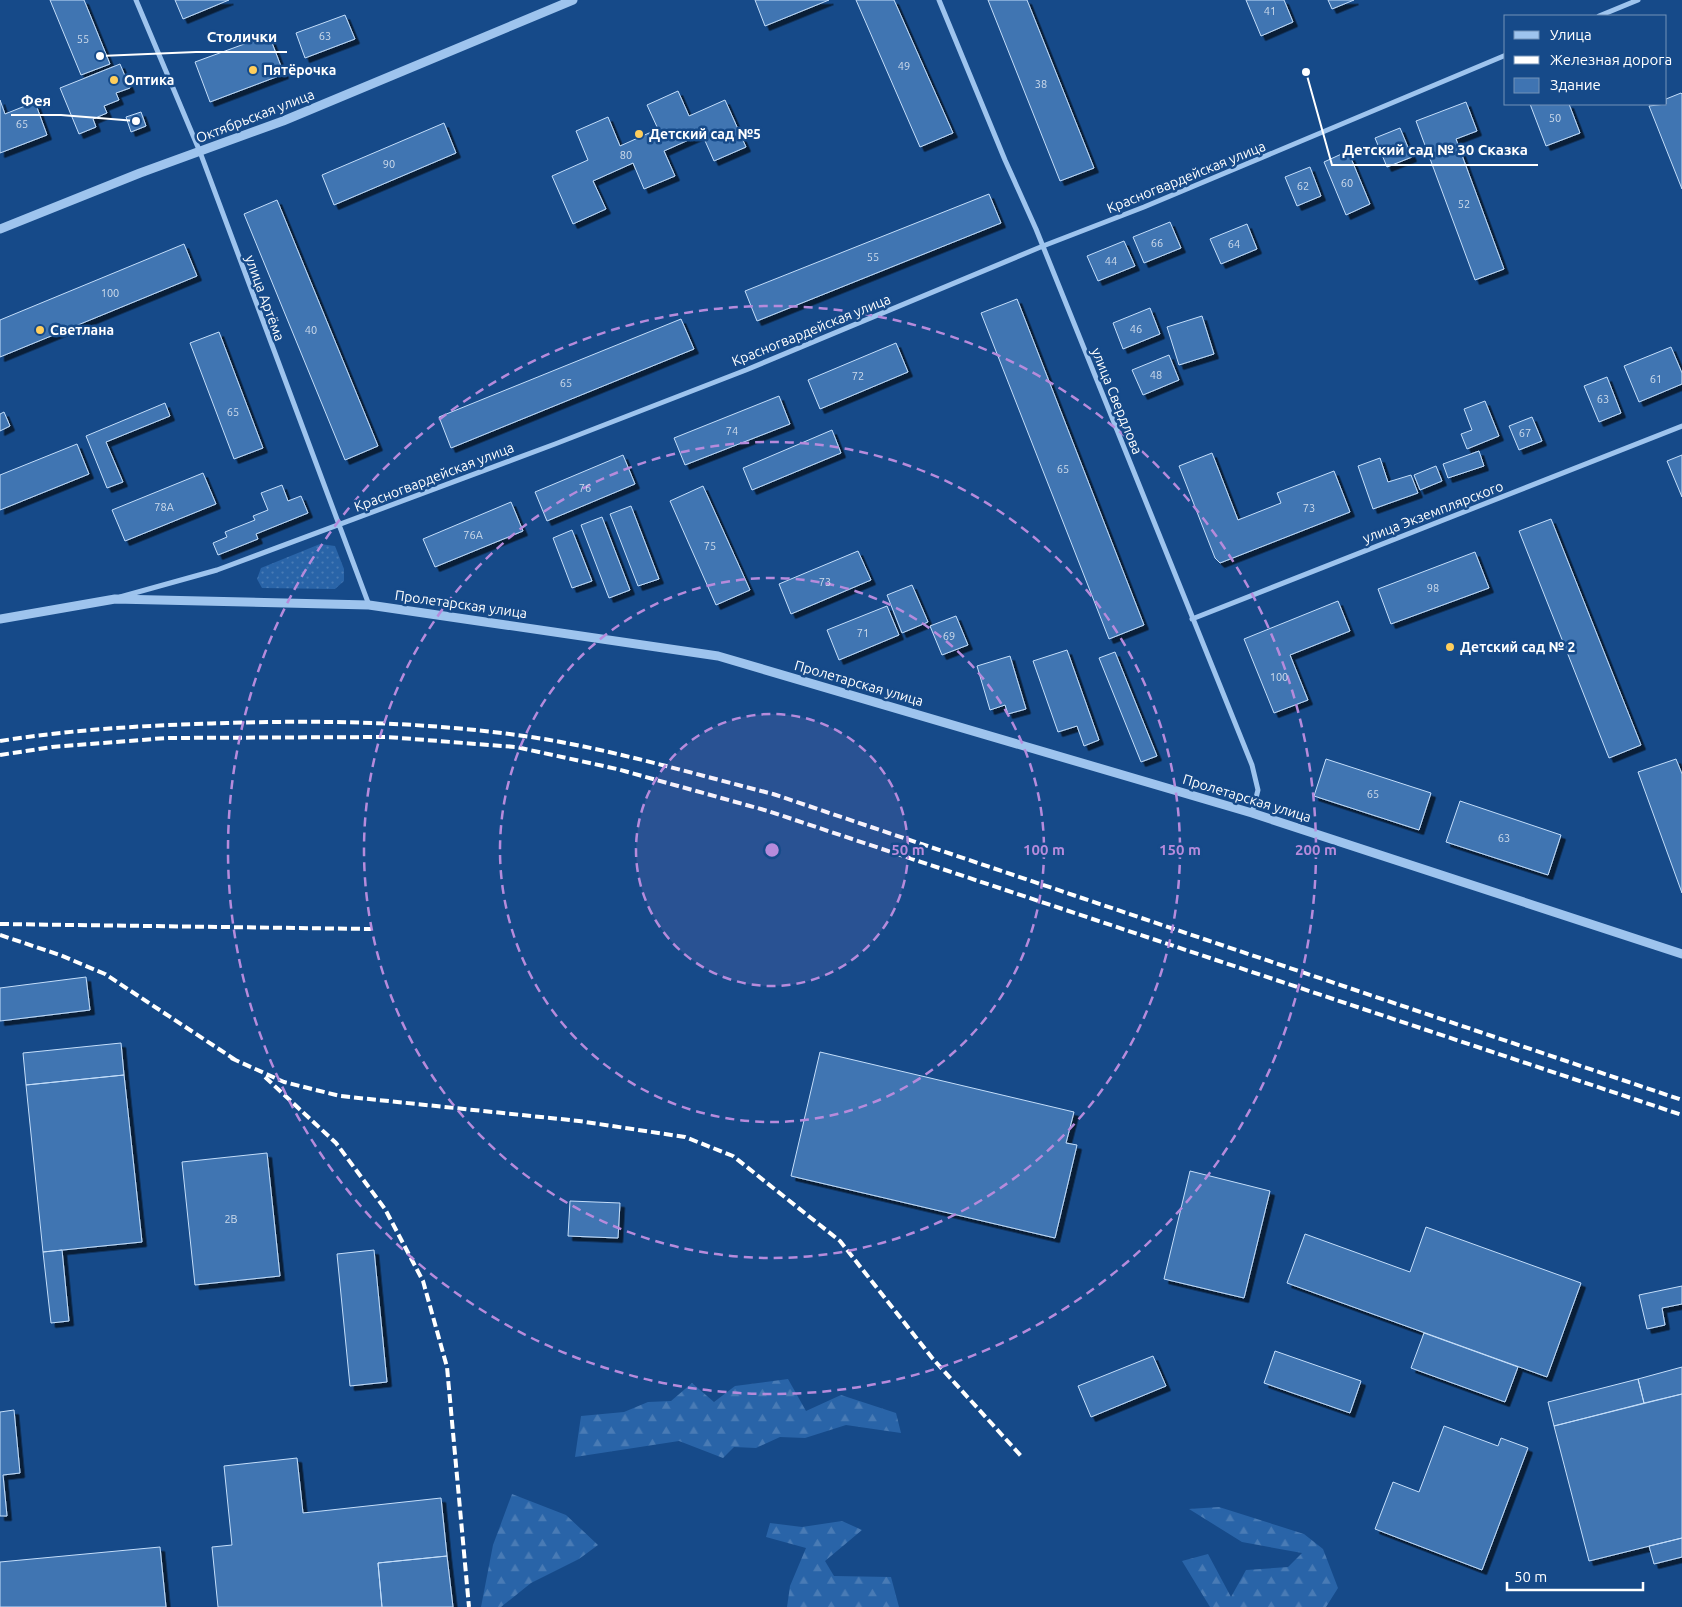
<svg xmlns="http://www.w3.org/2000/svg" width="1682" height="1607" viewBox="0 0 1682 1607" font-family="Ubuntu,sans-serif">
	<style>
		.grass { fill: url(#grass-dots) }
		.forest { fill: url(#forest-firs) }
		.building { fill: #3f74b2; stroke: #c4defa; filter: url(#shadow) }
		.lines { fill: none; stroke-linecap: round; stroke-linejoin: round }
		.minor { stroke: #9ec4ee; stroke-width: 5 }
		.tertiary { stroke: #9ec4ee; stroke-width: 9 }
		.rail { stroke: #fff; stroke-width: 4; stroke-dasharray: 9 4; stroke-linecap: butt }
		.ring { fill: none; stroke: #b68bdc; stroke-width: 2.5; stroke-dasharray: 9 6 }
		.poi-dot { fill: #ffce5c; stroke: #164a89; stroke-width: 2 }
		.labels { text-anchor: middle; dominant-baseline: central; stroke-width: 5; stroke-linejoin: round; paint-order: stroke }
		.number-label { font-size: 11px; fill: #cfdcec }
		.poi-label { font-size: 14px; font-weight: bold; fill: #fff; stroke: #164a89; text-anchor: start }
		.street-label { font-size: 14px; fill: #fff; stroke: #164a89 }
		.centre { fill: #b68bdc; stroke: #164a89; stroke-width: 2.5 }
		.ring-label { font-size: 15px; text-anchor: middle; font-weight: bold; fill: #b68bdc; stroke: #164a89; stroke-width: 5; stroke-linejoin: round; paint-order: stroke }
		.leader { fill: none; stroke: #fff; stroke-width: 2 }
		.callout-dot { fill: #fff; stroke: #164a89; stroke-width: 2 }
		.callout-label { font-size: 15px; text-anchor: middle; font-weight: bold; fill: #fff; stroke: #164a89; stroke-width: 5; stroke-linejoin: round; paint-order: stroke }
	</style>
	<defs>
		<pattern id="grass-dots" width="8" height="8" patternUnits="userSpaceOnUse" patternTransform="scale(1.25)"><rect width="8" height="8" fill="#2964a8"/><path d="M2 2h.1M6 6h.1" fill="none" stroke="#497bb5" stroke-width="1.8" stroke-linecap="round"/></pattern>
		<pattern id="forest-firs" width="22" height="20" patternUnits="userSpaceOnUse" patternTransform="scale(1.25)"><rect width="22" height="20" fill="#2964a8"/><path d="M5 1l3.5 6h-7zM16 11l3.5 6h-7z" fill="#497bb5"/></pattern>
		<filter id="shadow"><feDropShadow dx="4.5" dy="4.5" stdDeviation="0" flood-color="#0009"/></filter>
	</defs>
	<rect width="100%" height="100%" fill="#164a89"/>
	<path class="grass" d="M320,544l15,2 9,23v12l-9,8 -73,-1 -5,-9 4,-11z"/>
	<path class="forest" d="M788,1379l18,32 35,-16 55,18 5,20 -55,-8 -41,13 -25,-1 -24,11 -22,-1 -11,11 -44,-17 -104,16 6,-41 43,-4 24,-10 23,-1 21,-18 22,19 21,-16z
		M512,1494l54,21 32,30 -19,14 -48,24 -30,24h-20l12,-62z
		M1219,1507l85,27 19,15 15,39 -12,19h-116l-28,-46 26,-7 23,43 15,-27 42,-3 14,-14 -60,-11 -53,-33z
		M842,1521l20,9 -37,31 9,15 57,1 8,30h-112l3,-21 16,-38 -40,-11 4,-14 32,4z"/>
	<path class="building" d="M50,0h34l26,64 -29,11z
		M175,0h54l-46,19z
		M755,0h74l-64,26z
		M856,0h38l59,133 -33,14z
		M988,0h39l67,168 -34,13z
		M1246,0h38l9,22 -32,14z
		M1328,0h26l-22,9z
		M345,15l10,24 -50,19 -9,-25z
		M269,35l15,39 -74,28 -15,-40z
		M120,64l10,24 -14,5 3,7 -15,6 3,7 -14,6 3,8 -17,7 -19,-46z
		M678,91l11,25 36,-16 21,47 -32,14 -12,-27 -38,17 11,25 -31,13 -11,-26 -40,18 13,28 -33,15 -21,-48 36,-16 -12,-29 32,-14 12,29 38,-17 -11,-24z
		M1681,93l1,1v95l-33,-83 17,-2v-5z
		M0,100l5,14 30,-12 12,33 -47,18z
		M1466,102l11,29 -21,8 48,130 -29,11 -59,-159z
		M1530,104h39l11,29 -34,13z
		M141,112l5,14 -15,6 -5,-15z
		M444,123l12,30 -122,52 -12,-30z
		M1400,128l12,29 -25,10 -12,-29z
		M1348,151l22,53 -24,11 -22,-53z
		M1310,167l11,29 -24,10 -12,-29z
		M989,194l12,29 -244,98 -12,-30z
		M277,200l101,246 -33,14 -101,-246z
		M1170,222l11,26 -37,15 -11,-26z
		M1247,224l10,25 -36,15 -11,-25z
		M1124,241l11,25 -37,15 -11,-25z
		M184,244l13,32 -197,81v-37z
		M1017,299l127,326 -35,14 -128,-326z
		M1150,308l10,26 -37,15 -10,-26z
		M1202,316l12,38 -35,11 -12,-38z
		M681,319l13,30 -243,99 -12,-31z
		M219,332l44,116 -29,11 -44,-116z
		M896,343l12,29 -88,37 -12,-29z
		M1671,347l11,26v11l-43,18 -15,-36z
		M1169,355l10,25 -36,15 -11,-25z
		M1607,377l14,36 -22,9 -15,-36z
		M779,396l11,28 -105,41 -11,-27z
		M1485,401l14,35 -32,13 -6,-15 11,-4 -8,-21z
		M165,403l5,13 -64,26 17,40 -16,6 -21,-52z
		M4,412l6,14 -10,5v-17z
		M1532,417l10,24 -23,9 -10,-24z
		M832,430l9,23 -89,37 -9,-22z
		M77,444l12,30 -89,36v-35z
		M1479,451l5,15 -36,12 -5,-14z
		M1212,453l26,67 43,-17 -4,-10 57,-22 16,41 -130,51 -5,-5 -36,-92z
		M623,455l12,29 -88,37 -12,-29z
		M1682,455v42l-15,-36z
		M1380,458l8,24 23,-7 7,18 -45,16 -15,-43z
		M1436,466l6,15 -22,9 -6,-15z
		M203,473l13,31 -91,37 -13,-31z
		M282,485l6,16 13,-5 7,17 -52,21 2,5 -40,16 -5,-12 14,-6 -2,-5 30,-12 -2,-4 15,-6 -7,-17z
		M703,486l47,104 -34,15 -46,-104z
		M511,502l12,29 -88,36 -12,-28z
		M631,506l28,73 -21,7 -28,-72z
		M602,517l28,73 -21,8 -28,-73z
		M1551,519l90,226 -32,13 -90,-227z
		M572,530l20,51 -20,7 -19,-50z
		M858,551l13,29 -80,34 -12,-30z
		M1475,552l14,36 -98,36 -13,-35z
		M912,585l16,37 -26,11 -15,-38z
		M1338,601l12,30 -60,24 18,45 -34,13 -30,-74z
		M887,606l12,29 -60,25 -12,-30z
		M956,616l12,29 -26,10 -12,-29z
		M1067,650l32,90 -15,6 -7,-20 -19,6 -25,-71z
		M1115,652l42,104 -16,6 -42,-104z
		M1010,656l16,53 -18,5 -3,-9 -15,5 -13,-44z
		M1326,759l105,34 -12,37 -105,-34z
		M1676,759l6,15v119l-44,-121z
		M1460,801l101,34 -13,40 -102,-33z
		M86,977l4,33 -90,11v-33z
		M121,1043l3,32 -98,10 -3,-32z
		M820,1052l254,60 -8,31 11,2 -22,93 -264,-62z
		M124,1075l18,167 -99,10 -17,-167z
		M267,1153l13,123 -85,9 -13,-123z
		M1190,1171l80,20 -26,107 -80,-19z
		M570,1201l50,2 -2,35 -50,-2z
		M1426,1227l155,56 -34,94 -260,-94 18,-49 105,38z
		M62,1250l7,71 -18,2 -8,-71z
		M374,1250l13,132 -37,4 -13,-132z
		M1682,1286v18l-20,4 3,17 -18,4 -8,-34z
		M1424,1333l94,34 -13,35 -94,-34z
		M1275,1351l86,30 -11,32 -86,-30z
		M1153,1356l13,30 -75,31 -13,-31z
		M1682,1367v27l-38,9 -6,-24z
		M1638,1379l6,24 -90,23 -6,-24z
		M1682,1394v144l-93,23 -35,-135z
		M14,1410l6,63 -17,2 4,41h-7v-104z
		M1444,1426l54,20 3,-8 27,10 -46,122 -107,-41 18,-47 26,10z
		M297,1458l6,55 138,-15 6,58 -69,7 4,44h-164l-6,-60 20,-2 -8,-79z
		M1682,1538v19l-28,7 -5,-18z
		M160,1547l6,60h-166v-45z
		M447,1556l6,51h-71l-4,-44z"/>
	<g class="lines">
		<path class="minor" d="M136,0l64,152 169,453
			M939,0l66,160 31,69 216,536 6,25 -6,23
			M1599,16l39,-16
			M120,597l97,-27 338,-126 191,-74 297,-124 101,-39 362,-152
			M1192,619l490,-193"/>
		<path class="tertiary" d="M0,229l140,-56 143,-52 290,-121
			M0,619l115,-20 254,6 349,51 534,157 430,141"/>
		<path class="rail" d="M0,741c75,-12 151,-16 227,-18 96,-3 194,-1 290,12 84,11 173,38 256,59l909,306
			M0,755l52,-8 114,-9 221,-1 129,10 101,22 151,42 914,304
			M0,924l371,5
			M0,935l60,20 45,19 132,87
			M231,1058l53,24 56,14 239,25 106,16 48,19 107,85 93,118 89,98
			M265,1077l71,66 49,66 38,72 24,86 22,240"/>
	</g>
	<circle cx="772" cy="850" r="136" fill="#b68bdc" fill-opacity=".12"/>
	<g class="ring">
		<circle cx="772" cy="850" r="136"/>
		<circle cx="772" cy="850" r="272"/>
		<circle cx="772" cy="850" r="408"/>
		<circle cx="772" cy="850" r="544"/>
	</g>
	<g class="poi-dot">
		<circle cx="253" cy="70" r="5"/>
		<circle cx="114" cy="80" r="5"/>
		<circle cx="639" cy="134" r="5"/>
		<circle cx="40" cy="330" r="5"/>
		<circle cx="1450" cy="647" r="5"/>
	</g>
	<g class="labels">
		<g class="number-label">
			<text x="1270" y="11">41</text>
			<text x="325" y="36">63</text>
			<text x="83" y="39">55</text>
			<text x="904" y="66">49</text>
			<text x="1041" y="84">38</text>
			<text x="1555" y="118">50</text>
			<text x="22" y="124">65</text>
			<text x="626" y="155">80</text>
			<text x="389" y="164">90</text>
			<text x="1347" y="183">60</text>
			<text x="1303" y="186">62</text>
			<text x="1464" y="204">52</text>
			<text x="1157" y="243">66</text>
			<text x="1234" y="244">64</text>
			<text x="873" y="257">55</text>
			<text x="1111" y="261">44</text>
			<text x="110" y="293">100</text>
			<text x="1136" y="329">46</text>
			<text x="311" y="330">40</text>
			<text x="1156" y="375">48</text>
			<text x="858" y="376">72</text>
			<text x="1656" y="379">61</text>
			<text x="566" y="383">65</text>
			<text x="1603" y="399">63</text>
			<text x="233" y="412">65</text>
			<text x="732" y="431">74</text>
			<text x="1525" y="433">67</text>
			<text x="1063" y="469">65</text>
			<text x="585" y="488">76</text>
			<text x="164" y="507">78А</text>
			<text x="1309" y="508">73</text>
			<text x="473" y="535">76А</text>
			<text x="710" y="546">75</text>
			<text x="825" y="582">73</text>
			<text x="1433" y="588">98</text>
			<text x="863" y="633">71</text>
			<text x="949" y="636">69</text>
			<text x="1279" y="677">100</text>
			<text x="1373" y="794">65</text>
			<text x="1504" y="838">63</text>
			<text x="231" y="1219">2В</text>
		</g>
		<g class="poi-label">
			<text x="263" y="70">Пятёрочка</text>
			<text x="124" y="80">Оптика</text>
			<text x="649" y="134">Детский сад №5</text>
			<text x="50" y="330">Светлана</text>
			<text x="1460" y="647">Детский сад № 2</text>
		</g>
		<g class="street-label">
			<text transform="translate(255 116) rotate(-21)">Октябрьская улица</text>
			<text transform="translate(1186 177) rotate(-22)">Красногвардейская улица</text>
			<text transform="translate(265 298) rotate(70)">улица Артёма</text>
			<text transform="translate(811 330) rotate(-22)">Красногвардейская улица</text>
			<text transform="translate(1117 401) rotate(68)">улица Свердлова</text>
			<text transform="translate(434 477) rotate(-21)">Красногвардейская улица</text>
			<text transform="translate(1433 512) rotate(-21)">улица Экземплярского</text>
			<text transform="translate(461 604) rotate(8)">Пролетарская улица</text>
			<text transform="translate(859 683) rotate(16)">Пролетарская улица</text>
			<text transform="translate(1247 798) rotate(17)">Пролетарская улица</text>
		</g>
	</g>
	<circle cx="772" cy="850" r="8" class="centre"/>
	<g class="ring-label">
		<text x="908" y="855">50 m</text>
		<text x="1044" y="855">100 m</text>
		<text x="1180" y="855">150 m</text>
		<text x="1316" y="855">200 m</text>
	</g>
	<path class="leader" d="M100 56L196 52H287M136 121L61 115H11M1306 72L1332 165H1538"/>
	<g class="callout-dot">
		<circle cx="100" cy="56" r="5"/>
		<circle cx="136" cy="121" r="5"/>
		<circle cx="1306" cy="72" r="5"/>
	</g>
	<g class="callout-label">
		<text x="242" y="42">Столички</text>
		<text x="36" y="106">Фея</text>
		<text x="1435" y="155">Детский сад № 30 Сказка</text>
	</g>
	<rect x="1504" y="15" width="162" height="90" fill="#164a89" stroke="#7392b8"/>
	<rect x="1514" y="31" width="25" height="8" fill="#9ec4ee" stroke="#7392b8"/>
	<text x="1550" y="40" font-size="15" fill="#ffffff">Улица</text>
	<rect x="1514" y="56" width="25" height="8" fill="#ffffff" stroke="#7392b8"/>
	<text x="1550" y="65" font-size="15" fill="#ffffff">Железная дорога</text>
	<rect x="1514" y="78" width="25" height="15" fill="#3f74b2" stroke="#7392b8"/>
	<text x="1550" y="90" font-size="15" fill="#ffffff">Здание</text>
	<path d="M1507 1582v8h136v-8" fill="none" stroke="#ffffff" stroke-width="2.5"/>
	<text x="1514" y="1582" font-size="15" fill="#ffffff" stroke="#164a89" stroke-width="4" paint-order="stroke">50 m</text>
</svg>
